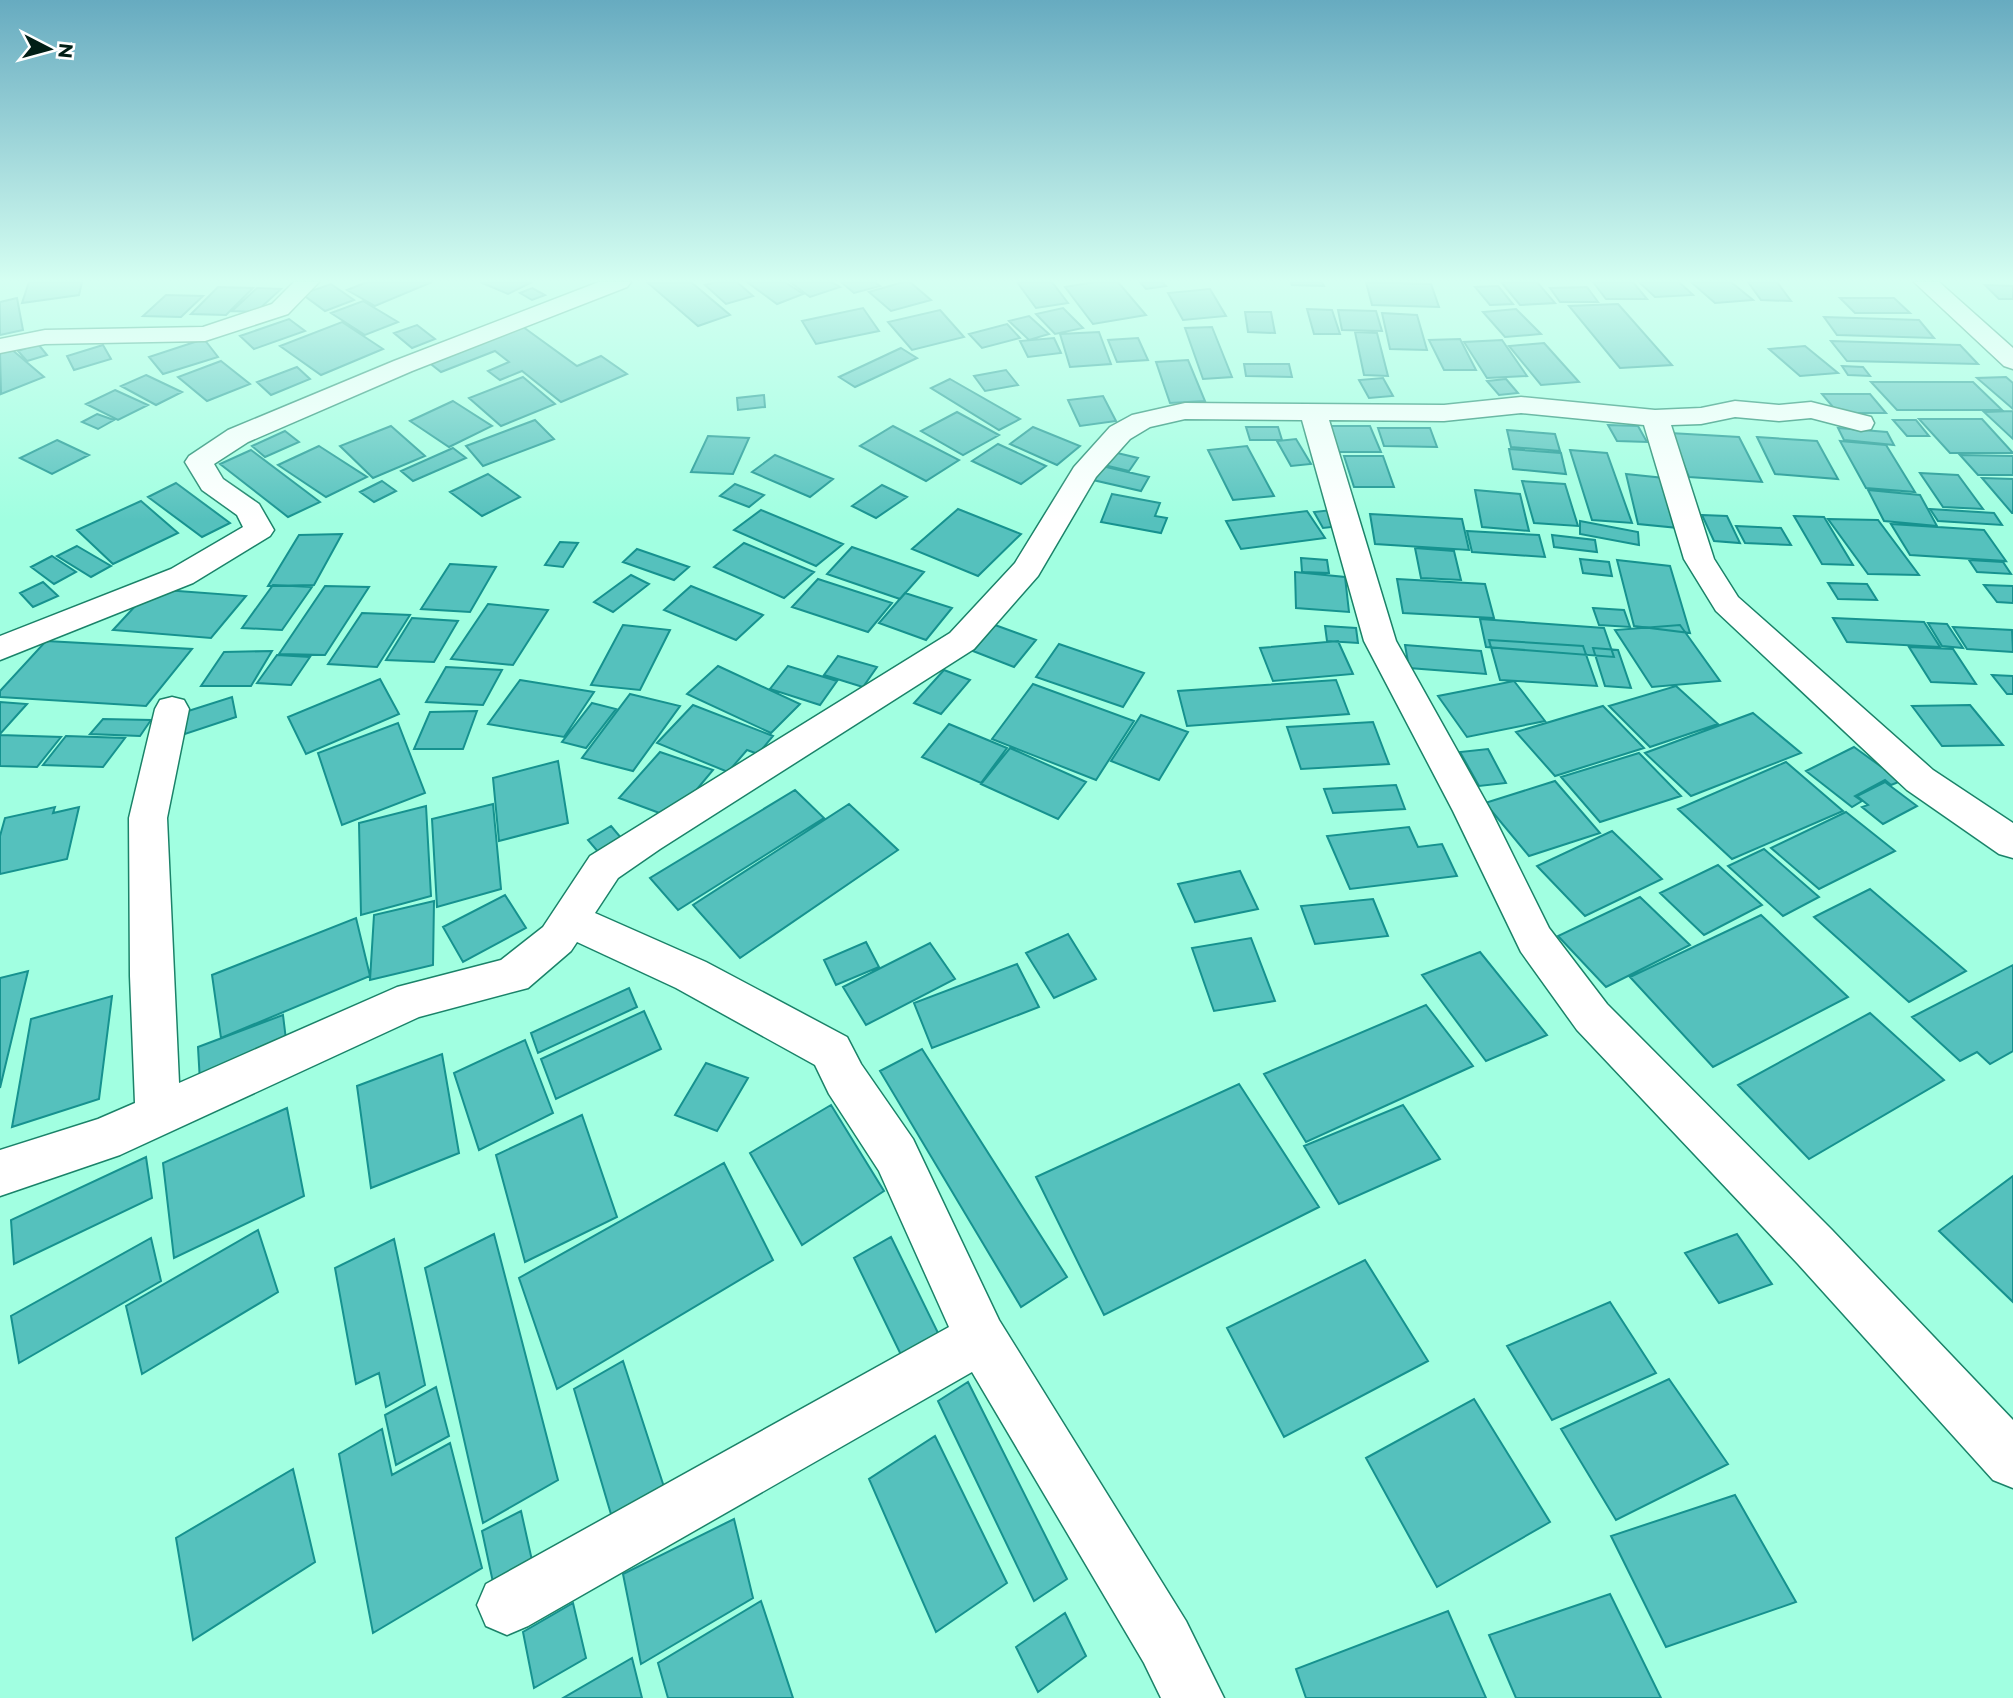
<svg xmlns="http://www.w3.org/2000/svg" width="2013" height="1698" viewBox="0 0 2013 1698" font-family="Montserrat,sans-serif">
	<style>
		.building { fill: #55c1bd; stroke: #16928f; stroke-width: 2 }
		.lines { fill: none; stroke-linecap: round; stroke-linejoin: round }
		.street-casing { stroke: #1a8369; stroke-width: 3 }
		.street { fill: #fff; fill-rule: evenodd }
	</style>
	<rect width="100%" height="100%" fill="#a1ffe1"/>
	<path class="building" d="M29,282h53l-3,13 -57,8z
		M367,282h65l-57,24 -28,-16z
		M480,282h52l-24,12z
		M691,282l39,33 -32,11 -50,-43z
		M715,282h22l16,14 -27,8 -21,-19z
		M747,282h38l18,12 -26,10z
		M790,282h42l8,5 -30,10z
		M841,282h34l5,4 -26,7z
		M903,282h7l21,18 -40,11 -22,-19z
		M1017,282h35l16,21 -32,5z
		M1095,282h23l28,33 -53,9 -28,-37z
		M1140,282h22l4,4 -20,3z
		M1291,282h31l2,4 -32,-1z
		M1366,282l65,2 8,23 -67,-2z
		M1501,282h36l18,21 -35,2z
		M1593,282h40l14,17h-41z
		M1639,282h40l14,13 -38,2z
		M1691,282h40l22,18 -38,3z
		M1748,282h29l14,19 -30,-1z
		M331,284l23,16 -29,11 -23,-17z
		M1985,285l28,1v13h-14z
		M1498,286l15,18 -23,1 -15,-18z
		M218,287l35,1 -27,27 -35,-1z
		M1587,287l11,15h-38l-10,-14z
		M257,288l24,1 -25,23 -24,-1z
		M532,288l13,7 -13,5 -12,-7z
		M1210,289l16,27 -43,4 -15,-27z
		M166,295l37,1 -22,21 -38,-1z
		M17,298l6,32 -23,5v-33z
		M1840,298h54l16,15h-55z
		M363,301l35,21 -33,13 -34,-22z
		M1618,304l54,61 -52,3 -51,-62z
		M863,308l16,23 -63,13 -14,-23z
		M1063,308l20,20 -28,6 -19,-20z
		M1307,309l25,1 8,24h-26z
		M1516,309l25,25 -36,3 -22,-25z
		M940,310l24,27 -52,13 -24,-28z
		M1338,310l38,1 6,20 -40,-1z
		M1245,312h26l4,21 -27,-1z
		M1382,313l35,2 10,35 -37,-1z
		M1029,316l20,18 -20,6 -20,-19z
		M1824,317l95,3 15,18 -97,-3z
		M289,319l16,12 -51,18 -14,-13z
		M342,322l41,27 -62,26 -41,-29z
		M519,324l58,42 24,-10 26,18 -66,28 -39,-31 -22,9 -12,-9 21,-9 -14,-11 -54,21 -14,-11z
		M1007,324l13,14 -38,10 -13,-14z
		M417,325l18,14 -23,9 -18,-15z
		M1212,327l20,50 -29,2 -18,-51z
		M1099,332l12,32 -41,3 -10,-33z
		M1355,332l22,1 11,43 -24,-1z
		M1054,338l7,15 -33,4 -8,-16z
		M1138,338l10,22 -31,2 -9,-22z
		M204,339l14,18 -55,17 -14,-17z
		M1460,339l16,31h-32l-15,-30z
		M1502,340l25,36 -40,2 -23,-36z
		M1831,341l129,4 18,19 -131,-3z
		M1544,343l35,39 -38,3 -32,-39z
		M38,344l9,11 -20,6 -9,-10z
		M103,345l8,14 -37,11 -7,-14z
		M1805,346l33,27 -38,3 -31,-27z
		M10,348l34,29 -43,17 -1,-42z
		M901,348l16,10 -62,29 -16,-10z
		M1188,360l17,41 -35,2 -14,-41z
		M221,361l29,23 -43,17 -29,-24z
		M1244,364h45l3,13 -46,-1z
		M1842,366l21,1 7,9 -22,-1z
		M297,367l13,12 -39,16 -14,-13z
		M1006,370l12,15 -33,6 -11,-15z
		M146,375l36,17 -26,13 -35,-19z
		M523,377l32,27 -54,22 -32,-28z
		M2006,377l7,6v26l-36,-31z
		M1383,378l10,18 -24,2 -10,-18z
		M950,379l70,40 -21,11 -68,-42z
		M1506,379l12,14 -19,2 -12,-14z
		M1871,382h102l29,28h-105z
		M115,390l33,15 -30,15 -32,-16z
		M1822,394h48l16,19h-48z
		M764,395l1,12 -27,3 -1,-12z
		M1103,396l13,25 -36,5 -12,-26z
		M453,401l39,25 -43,21 -39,-26z
		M2013,411v28l-29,-27z
		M957,412l42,23 -36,20 -42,-24z
		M97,414l17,6 -16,9 -16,-7z
		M1919,419h63l31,34h-63z
		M535,420l19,19 -71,27 -17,-20z
		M1893,420h23l13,16h-22z
		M1608,425l30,1 9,16 -30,-1z
		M391,426l34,30 -52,22 -33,-32z
		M893,426l66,34 -33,21 -66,-35z
		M1328,426h42l11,26h-44z
		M1033,427l47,19 -23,19 -47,-21z
		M1246,427h32l4,13h-32z
		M1378,428h52l7,19 -53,-1z
		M1838,428l49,4 7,13 -50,-5z
		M1507,430l48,4 5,17 -49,-4z
		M285,431l14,11 -34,15 -13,-11z
		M1670,433l69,4 23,45 -73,-5z
		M708,436l41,2 -16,36 -42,-2z
		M1757,437l60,4 21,38 -63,-5z
		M1296,439l15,25 -20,2 -14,-25z
		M57,440l32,15 -37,19 -32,-16z
		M1840,441l46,4 29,47 -49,-4z
		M998,444l48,22 -25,18 -49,-23z
		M319,446l48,31 -41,20 -48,-32z
		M1247,446l27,50 -41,4 -25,-50z
		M453,448l13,10 -53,23 -12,-10z
		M1509,449l52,4 5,21 -53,-5z
		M251,450l69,52 -32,15 -68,-53z
		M1570,450l37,3 25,70 -40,-3z
		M1113,452l25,6 -9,13 -25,-6z
		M775,455l58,24 -23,18 -58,-25z
		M1960,455l53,1v19h-35z
		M1344,456h39l11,31h-40z
		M1102,466l47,11 -8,14 -48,-11z
		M1920,473l38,2 25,34 -40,-2z
		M488,474l32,23 -38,19 -32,-24z
		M1626,474l48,5 15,50 -51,-5z
		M1982,478l31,1v34h-1z
		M382,481l14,10 -22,11 -14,-10z
		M1522,481l43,3 13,42 -44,-3z
		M176,483l54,40 -28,14 -54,-40z
		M735,484l29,11 -15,12 -29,-11z
		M882,485l25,12 -31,21 -24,-12z
		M1475,490l45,4 9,37 -47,-4z
		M1868,490l52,5 17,31 -53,-5z
		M1112,494l48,9 -5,13 12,2 -6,15 -60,-11z
		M141,501l37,32 -65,31 -36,-34z
		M958,509l63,25 -43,42 -66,-27z
		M1930,509l64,4 8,12 -64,-4z
		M761,510l82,34 -27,22 -82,-36z
		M1332,510l9,16 -18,2 -9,-16z
		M1307,511l18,27 -84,11 -15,-28z
		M1370,514l92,5 7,31 -94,-6z
		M1702,515l25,1 13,27 -26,-2z
		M1794,516l30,1 29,48 -31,-1z
		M1828,519l50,1 41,55 -51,-1z
		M1580,521l58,11 1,13 -59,-11z
		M1891,524l93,6 22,31 -96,-6z
		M1736,526l45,2 10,17 -46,-2z
		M1467,531l72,4 6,22 -73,-5z
		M342,534l-28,51 -46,1 31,-51z
		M1552,535l43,5 2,12 -43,-5z
		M560,542l18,1 -15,24 -18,-2z
		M744,543l70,29 -30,26 -70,-31z
		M77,546l34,20 -20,11 -34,-21z
		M852,547l72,25 -24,27 -73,-25z
		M1415,548l39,3 7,29 -40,-2z
		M637,549l52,18 -15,13 -51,-18z
		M52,556l24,16 -22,12 -23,-17z
		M1301,558l26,2 2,13 -27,-1z
		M1580,559l29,3 3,14 -29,-3z
		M1617,560l53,6 20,67 -56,-7z
		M1969,560l34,2 8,12 -34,-2z
		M450,564l46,3 -26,45 -49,-3z
		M1295,572l50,5 4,35 -53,-4z
		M631,575l18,9 -36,28 -19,-10z
		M818,579l74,24 -24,29 -76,-25z
		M1397,579l88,5 9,34 -91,-5z
		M43,582l15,14 -25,11 -13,-14z
		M1828,583l39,1 10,16 -39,-1z
		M273,585l39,2 -30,43 -40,-2z
		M1984,585l29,1v17l-16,-1z
		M325,586l44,1 -44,68 -46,-1z
		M691,586l72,29 -27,25 -72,-30z
		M151,589l95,7 -35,42 -98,-8z
		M905,593l47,15 -26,32 -47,-17z
		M488,604l60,6 -35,55 -62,-6z
		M1593,608l31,2 6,17 -31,-2z
		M362,613l48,2 -33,52 -49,-3z
		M412,618l46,3 -24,41 -48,-2z
		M1833,618l91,4 16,25 -93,-5z
		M1480,619l124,9 10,29 -128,-10z
		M1928,623l19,1 16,24 -21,-2z
		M623,625l47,5 -30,60 -49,-5z
		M995,625l41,15 -22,27 -41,-16z
		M1680,625l40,56 -68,6 -37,-57z
		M1325,626l31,2 2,15 -31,-2z
		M1953,627l59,3 1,22 -46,-3z
		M1489,640l94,6 14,40 -97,-6z
		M46,641l146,8 -46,57 -146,-9v-6z
		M1338,641l15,33 -80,7 -13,-33z
		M1059,644l85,29 -21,34 -87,-30z
		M1405,645l76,6 5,23 -77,-6z
		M1909,647l44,2 23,35 -45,-2z
		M1593,648l25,2 13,38 -26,-2z
		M272,651l-21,35h-50l23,-34z
		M277,655l33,2 -19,28 -34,-2z
		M838,656l39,11 -14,20 -39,-12z
		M718,666l82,38 -29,29 -84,-39z
		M788,666l49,15 -17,24 -50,-16z
		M446,667l56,3 -19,35 -57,-3z
		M944,670l26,10 -29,34 -27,-11z
		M1992,675l21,1v18h-6z
		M380,679l19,35 -93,40 -18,-37z
		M520,680l74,12 -30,45 -76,-13z
		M1336,680l13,34 -162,12 -9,-35z
		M1514,681l31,40 -78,16 -29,-41z
		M1033,684l101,37 -38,59 -104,-41z
		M1676,686l42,38 -68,23 -41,-41z
		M630,694l50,12 -47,65 -51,-13z
		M232,697l4,20 -51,17 -3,-21z
		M0,702l27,2 -27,30z
		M592,703l24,6 -30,39 -24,-6z
		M693,705l80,31 -15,18 -11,-4 -19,22 -71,-29z
		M1970,705l33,40 -61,1 -30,-40z
		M1603,706l41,42 -89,28 -39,-44z
		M477,711l-14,38h-49l16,-37z
		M1753,713l48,40 -110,43 -46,-43z
		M1141,715l47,17 -29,48 -48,-19z
		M103,719l48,1 -11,16 -50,-2z
		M1373,722l16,42 -88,5 -14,-42z
		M398,723l27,70 -83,32 -24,-72z
		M949,724l58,24 -26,35 -59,-26z
		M0,735l61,2 -24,30 -37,-1z
		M66,736l59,2 -22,29 -60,-2z
		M1854,747l47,34 -10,4 -6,-5 -30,16 7,5 -10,6 -46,-36z
		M1010,748l76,34 -28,37 -77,-35z
		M1488,749l18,34 -27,3 -19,-34z
		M660,752l53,18 -40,48 -54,-20z
		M1639,753l42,43 -81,26 -39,-45z
		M558,761l10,62 -69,18 -6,-63z
		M1786,762l57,49 -111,48 -54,-50z
		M1555,781l45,52 -71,23 -44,-53z
		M1885,782l32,24 -34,18 -21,-17 6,-2 -11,-9z
		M1396,785l9,24 -72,4 -9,-24z
		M795,790l29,28 -146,92 -28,-32z
		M493,804l8,85 -64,18 -5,-88z
		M849,804l49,46 -158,108 -47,-53z
		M426,806l5,90 -70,19 -2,-92z
		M55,807l-2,6 26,-6 -12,52 -67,15v-38l5,-18z
		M1846,812l49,39 -76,38 -48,-41z
		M611,826l11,13 -23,14 -11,-13z
		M1409,827l9,20 24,-3 15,32 -107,13 -23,-53z
		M1612,831l50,48 -77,37 -48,-50z
		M1764,849l55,48 -36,19 -55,-50z
		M1718,865l44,40 -58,30 -44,-42z
		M1240,871l18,38 -63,13 -17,-38z
		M1870,889l96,82 -57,31 -95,-85z
		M505,895l21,33 -63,34 -20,-35z
		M1640,897l50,48 -84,42 -48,-51z
		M1373,899l15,37 -73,8 -14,-38z
		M434,901l-1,64 -63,15 4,-65z
		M1761,915l87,82 -135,70 -83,-90z
		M356,918l14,58 -149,62 -9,-63z
		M1068,934l28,45 -42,19 -28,-45z
		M1251,938l24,63 -61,10 -22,-63z
		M866,942l13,25 -43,18 -12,-25z
		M930,943l25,36 -89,46 -23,-38z
		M1480,952l67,83 -61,26 -64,-86z
		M1017,964l22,43 -107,41 -18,-45z
		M2013,965v86l-23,13 -13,-12 -17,9 -48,-44z
		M28,971l-28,117v-110z
		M629,988l8,19 -99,46 -7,-20z
		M112,996l-13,103 -87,28 19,-108z
		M1426,1005l47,61 -167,76 -42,-68z
		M644,1011l17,38 -105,50 -15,-40z
		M1870,1013l74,67 -135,79 -71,-74z
		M283,1015l4,33 -87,34 -2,-35z
		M525,1040l28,73 -74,37 -25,-77z
		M922,1049l145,228 -46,30 -141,-236z
		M442,1054l17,99 -88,35 -14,-102z
		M706,1063l42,15 -31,53 -42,-16z
		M1239,1084l80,123 -215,108 -68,-138z
		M831,1105l53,86 -82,54 -52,-92z
		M1403,1105l37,54 -101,45 -35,-58z
		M287,1108l17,88 -130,62 -11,-95z
		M582,1115l35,102 -92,45 -29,-107z
		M146,1157l6,41 -138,66 -3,-44z
		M724,1163l49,97 -216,129 -38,-111z
		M2013,1176v126l-74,-71z
		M258,1230l20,62 -136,82 -16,-68z
		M494,1234l64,246 -75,43 -58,-255z
		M1737,1234l35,50 -53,19 -34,-50z
		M891,1237l51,104 -37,22 -51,-105z
		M151,1238l10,43 -142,82 -8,-47z
		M394,1239l31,146 -39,22 -7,-34 -23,11 -21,-116z
		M1365,1260l63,101 -144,76 -57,-109z
		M1610,1302l46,71 -104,47 -45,-74z
		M623,1361l42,129 -52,31 -39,-132z
		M1669,1379l59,85 -112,56 -55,-91z
		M968,1382l99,197 -33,22 -96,-200z
		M436,1387l13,49 -53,29 -11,-50z
		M1474,1399l76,123 -113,65 -71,-129z
		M382,1429l10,46 58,-32 32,125 -109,65 -34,-179z
		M935,1436l72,147 -71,49 -67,-153z
		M293,1469l22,93 -122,78 -17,-102z
		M1735,1495l61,107 -130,45 -55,-111z
		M521,1511l12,54 -39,22 -12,-56z
		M734,1519l19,79 -112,66 -18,-90z
		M1610,1594l51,104h-145l-27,-63z
		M761,1601l32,97h-125l-10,-35z
		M573,1603l13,55 -52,30 -11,-56z
		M1448,1611l38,87h-180l-10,-29z
		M1065,1613l21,43 -48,36 -22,-45z
		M632,1658l10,40h-79z"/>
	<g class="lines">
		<g class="street-casing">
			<path id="street" d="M294,282h25l-31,32 -83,27 -160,3 -45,9v-14l45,-9 158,-3 69,-23z
				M599,282h32l-4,5 -215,84 -164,71 -34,22 9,15 36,25 15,26 -4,6 -77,47 -193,77v-24l171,-67 72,-42 -6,-12 -35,-25 -17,-28 4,-6 39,-26 166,-69z
				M1914,282h25l74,66v21l-9,-3z
				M1521,397l134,13 46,-2 34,-7 44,4 32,-3 60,15 3,6 -3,6 -10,2 -50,-13 -32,3 -44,-4 -34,7 -30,1 43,134 24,38 195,173 80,53v35l-14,-4 -92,-64 -191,-179 -32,-52 -40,-134 -123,-12 -77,8 -115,-1 67,221 95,170 58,117 58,76 225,226 181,190v68l-20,-8 -195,-216 -221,-234 -56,-78 -68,-141 -89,-170 -62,-221 -117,-1 -35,8 -20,12 -34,38 -58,99 -64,73 -314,200 -42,29 -23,35 111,49 141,75 14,27 52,75 86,181 187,301 38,77h-63l-17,-35 -172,-291 -444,254 -21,9 -21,-9 -9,-21 9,-21 463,-257 -70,-156 -50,-77 -14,-29 -139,-77 -99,-46 -6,9 -43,37 -109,29 -299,138 -120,41v-46l98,-31 37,-16 -5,-127 -1,-158 26,-109 5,-9 12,-3 12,3 5,9 -22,109 12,265 218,-96 104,-27 42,-33 47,-71 360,-223 65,-70 59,-96 36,-40 22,-12 53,-12 259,2z"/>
		</g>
		<use href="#street" class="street"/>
	</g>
	<linearGradient id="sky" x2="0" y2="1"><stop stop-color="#67abc0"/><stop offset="0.54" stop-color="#d5fff2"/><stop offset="1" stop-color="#d5fff2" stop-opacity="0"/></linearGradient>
	<rect width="2013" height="520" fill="url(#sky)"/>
	<g transform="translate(49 49) rotate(96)" stroke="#ffffff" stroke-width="5" paint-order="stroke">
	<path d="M0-5L12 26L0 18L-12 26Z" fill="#011e16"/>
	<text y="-10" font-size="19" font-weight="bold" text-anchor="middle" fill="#011e16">N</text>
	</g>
</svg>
